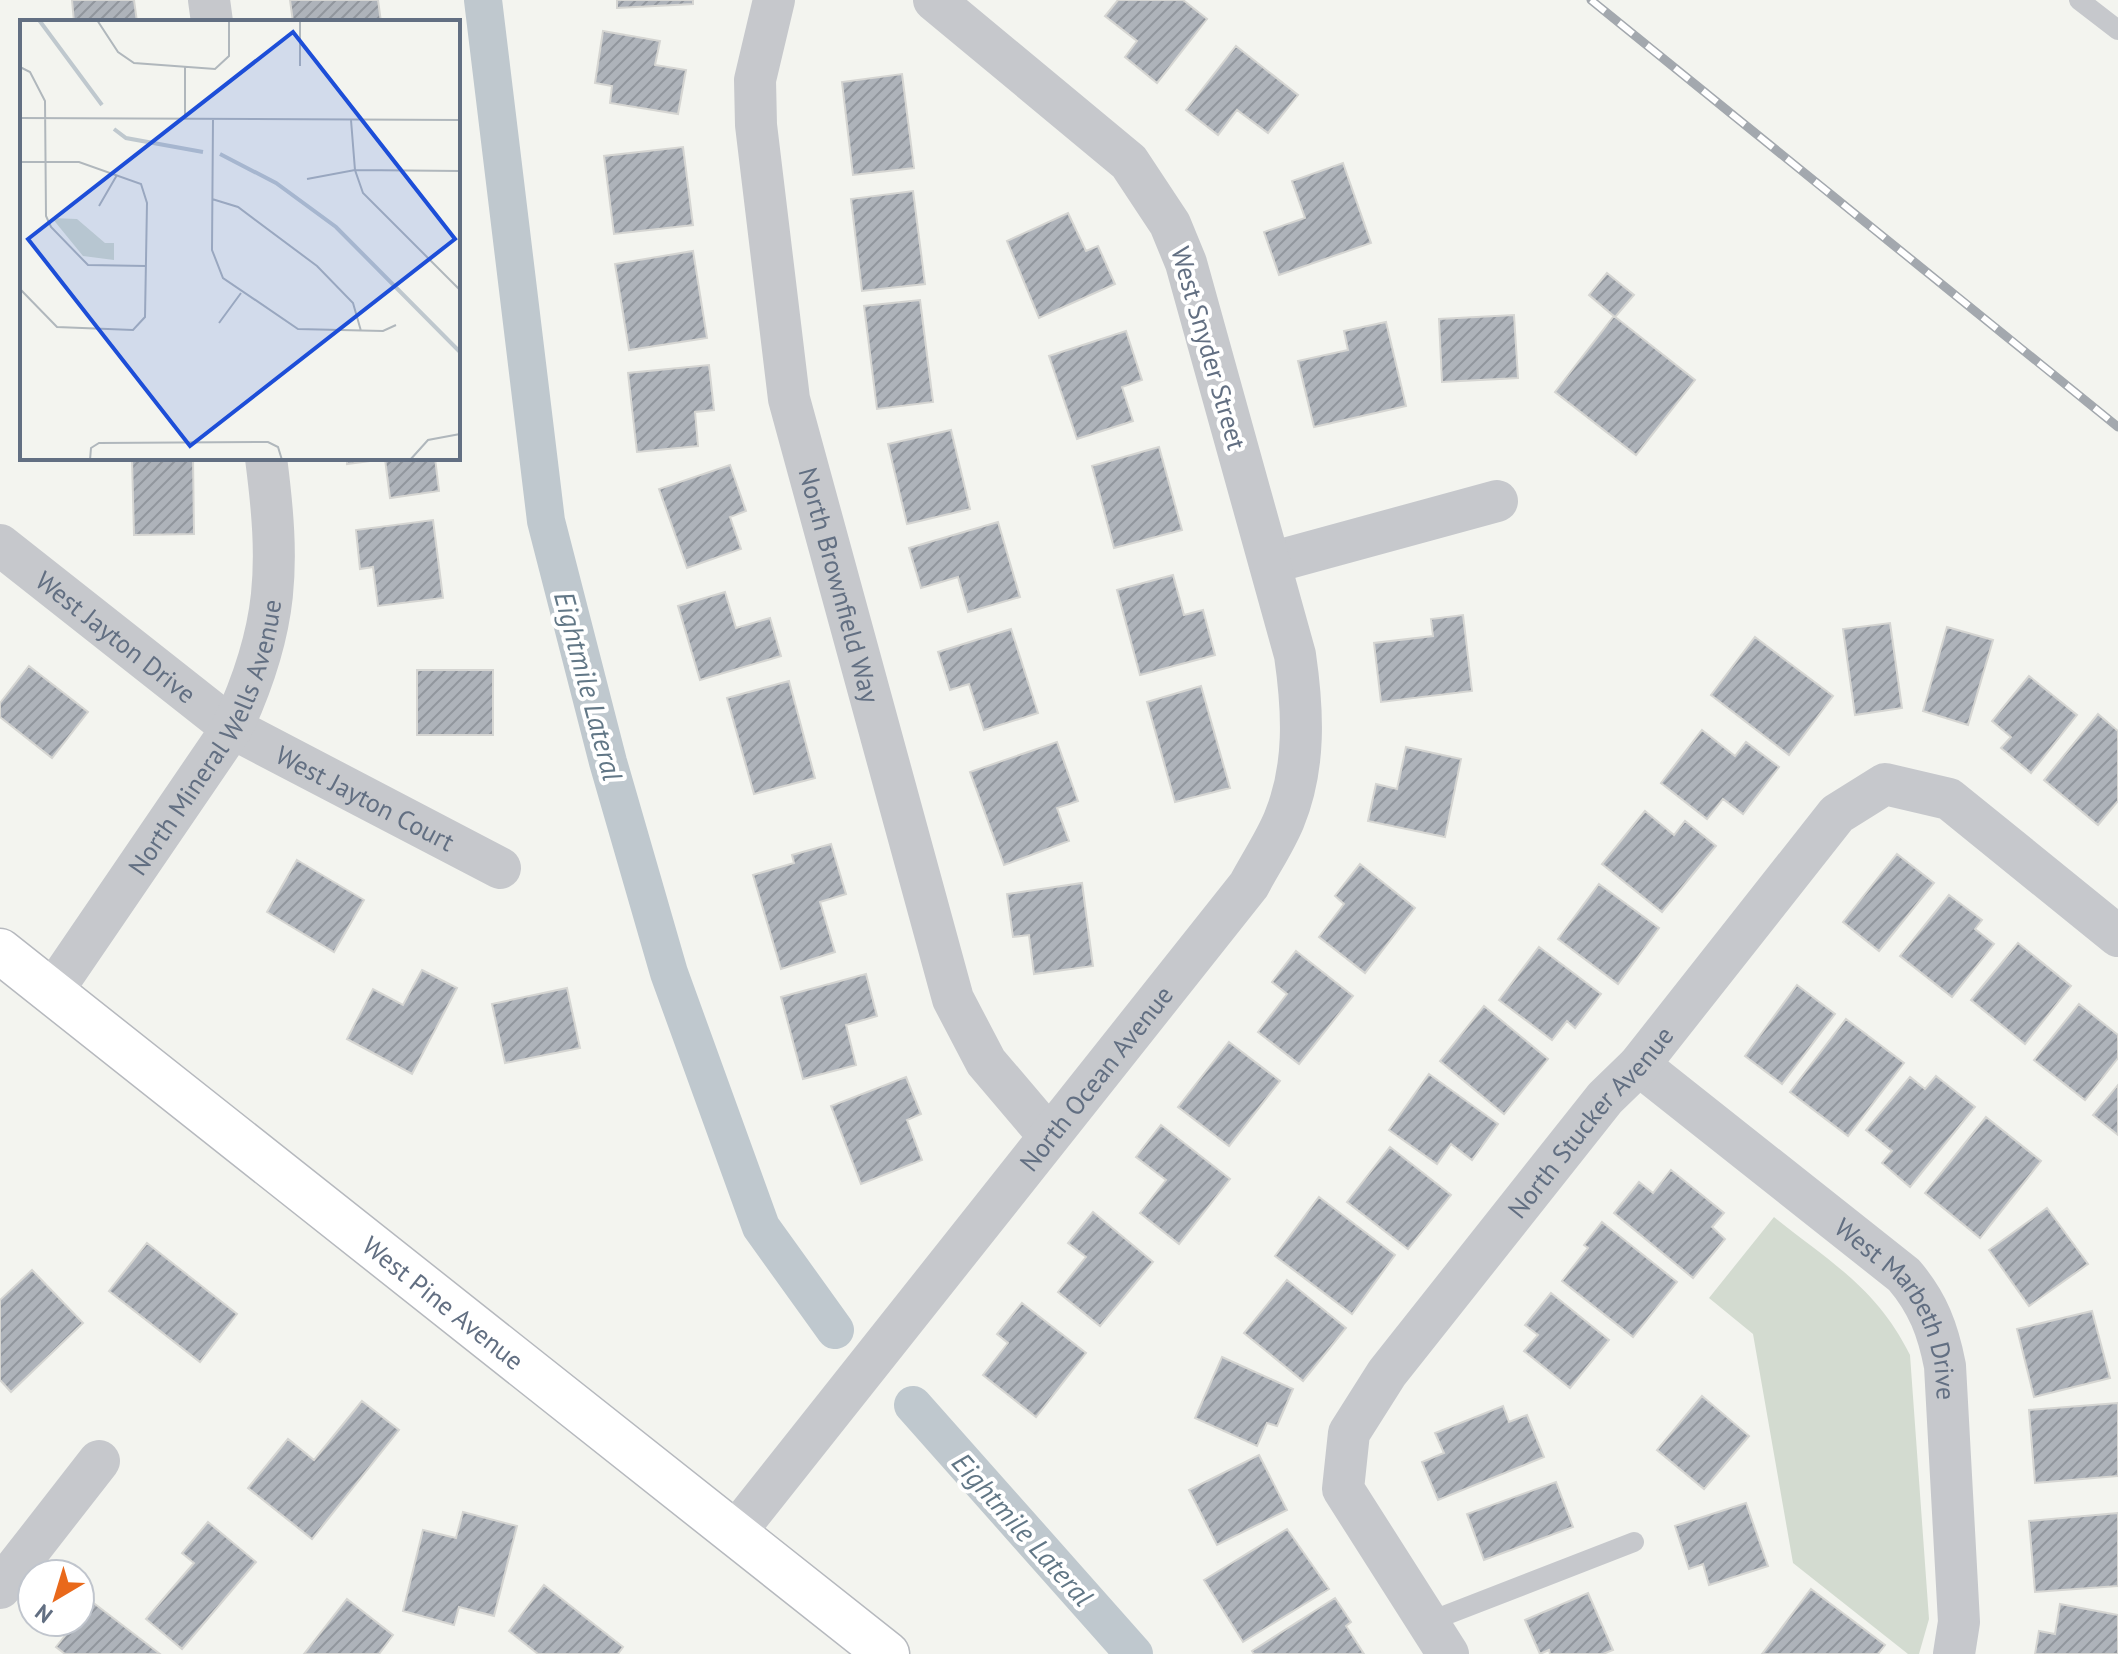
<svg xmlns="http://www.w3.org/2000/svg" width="2118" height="1654" viewBox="0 0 2118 1654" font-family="'PT Sans',sans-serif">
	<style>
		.park { fill: #d3dbd0 }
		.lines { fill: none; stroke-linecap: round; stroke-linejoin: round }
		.canal { stroke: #bfc8ce; stroke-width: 38 }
		.building { fill: url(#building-hatch); stroke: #d5d5d2; stroke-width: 2 }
		.secondary-casing { stroke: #b6b9be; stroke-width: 47 }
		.lane { stroke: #c6c8cc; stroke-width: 20 }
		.street { stroke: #c6c8cc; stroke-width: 42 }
		.secondary { stroke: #fff; stroke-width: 44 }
		.rail-casing { stroke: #a3a8ae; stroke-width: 9 }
		.rail { stroke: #fff; stroke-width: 6; stroke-dasharray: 18; stroke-linecap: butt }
		.labels { text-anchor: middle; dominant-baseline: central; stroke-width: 8; stroke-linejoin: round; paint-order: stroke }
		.street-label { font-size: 26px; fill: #626f82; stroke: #fff }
		.water-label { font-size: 28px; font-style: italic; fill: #627786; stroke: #fff }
		.inset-river { fill: none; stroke: #bfc8ce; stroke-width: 4 }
		.inset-road { fill: none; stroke: #b0b7bc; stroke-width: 2 }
		.view { fill: #1d4ed8; fill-opacity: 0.15; stroke: #1d4ed8; stroke-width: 4 }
		.inset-edge { fill: none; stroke: #626f82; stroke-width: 4 }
	</style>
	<defs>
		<pattern id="building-hatch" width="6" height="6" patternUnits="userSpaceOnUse" patternTransform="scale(2)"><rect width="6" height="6" fill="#aeb3ba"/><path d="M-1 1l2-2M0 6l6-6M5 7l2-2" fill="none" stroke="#91969d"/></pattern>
	</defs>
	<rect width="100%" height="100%" fill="#f3f4ef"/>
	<path class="park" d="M1774,1217c56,45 103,71 136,138l19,264 -10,35h-11l-115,-91 -40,-229 -44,-36z"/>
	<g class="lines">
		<path class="canal" d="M483,0l63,521 62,241 61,211 92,254 74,103
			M913,1405l221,249"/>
	</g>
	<path class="building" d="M72,0h62l3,22h-63z
		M290,0h88l3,22h-88z
		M617,0h76v4l-76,4z
		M1118,0h65l24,19 -50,64 -32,-26 12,-16 -32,-25z
		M603,31l57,10 -5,24 31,5 -8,44 -68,-11 2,-17 -17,-3z
		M1236,46l62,49 -30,38 -31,-23 -19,25 -32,-25z
		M902,74l12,94 -61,7 -11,-93z
		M683,147l10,78 -79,9 -10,-78z
		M1343,163l28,80 -92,32 -15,-43 41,-14 -13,-37z
		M913,191l12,93 -63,7 -11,-92z
		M1068,213l18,38 12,-5 17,38 -76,34 -32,-77z
		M693,251l14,87 -78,12 -14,-86z
		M1607,273l27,22 -19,22 -26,-22z
		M920,300l13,102 -56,7 -13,-103z
		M1514,315l4,63 -76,4 -3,-63z
		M1614,316l81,64 -59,75 -81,-63z
		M1386,322l20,84 -92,21 -16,-66 50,-11 -4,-19z
		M1126,331l16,49 -20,7 11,34 -56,18 -28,-83z
		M709,365l5,45 -19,2 3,34 -61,6 -9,-79z
		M951,430l19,79 -63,15 -19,-80z
		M1159,447l23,83 -68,18 -22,-82z
		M193,458l1,76 -60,1 -2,-76z
		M347,458h88l4,33 -49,7 -5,-39 -38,5z
		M730,465l16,46 -16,6 11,32 -54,19 -28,-79z
		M433,520l10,78 -65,8 -5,-39 -13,2 -4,-39z
		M998,522l22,75 -52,15 -10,-35 -37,11 -12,-40z
		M1173,575l11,40 19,-5 12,45 -75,20 -23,-85z
		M725,592l11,36 34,-10 11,38 -81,24 -22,-74z
		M1463,615l9,76 -91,11 -7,-59 59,-7 -2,-17z
		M1890,623l12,85 -47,7 -12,-86z
		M1947,627l46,13 -25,85 -45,-14z
		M1011,629l27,84 -54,17 -15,-46 -19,6 -12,-38z
		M1755,637l78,59 -44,59 -78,-60z
		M29,666l59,46 -36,46 -52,-41v-14z
		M417,670h76v65h-76z
		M2029,676l48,39 -46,58 -30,-25 10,-11 -19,-16z
		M789,681l26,97 -61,16 -27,-96z
		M1201,686l29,102 -55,14 -28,-100z
		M2098,714l20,17v70l-20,24 -54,-45z
		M1702,730l33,26 11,-14 33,25 -36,47 -20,-15 -16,20 -46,-36z
		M1057,742l21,59 -21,7 12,33 -65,24 -34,-93z
		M1406,747l55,12 -16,78 -77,-16 8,-37 21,5z
		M1645,811l29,24 11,-14 31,25 -54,66 -60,-48z
		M831,844l15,50 -26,8 15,50 -54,17 -28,-94 41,-12 -2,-8z
		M1897,854l37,29 -55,68 -36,-29z
		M297,860l67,40 -30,52 -67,-40z
		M1360,864l55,44 -50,65 -46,-36 25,-33 -9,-8z
		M1082,883l11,83 -59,8 -5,-39 -16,2 -6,-43z
		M1599,884l60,44 -41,56 -60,-45z
		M1949,895l33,25 -7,9 19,15 -42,53 -52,-41z
		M2018,943l53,43 -46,58 -54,-44z
		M1539,947l62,47 -26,34 -8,-7 -15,19 -53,-40z
		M1296,951l57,45 -54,68 -41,-32 29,-38 -15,-12z
		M422,970l35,18 -45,86 -65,-35 26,-50 30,16z
		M866,974l11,42 -31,9 10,40 -53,14 -22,-82z
		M1797,985l38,29 -53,70 -37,-28z
		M567,988l13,60 -75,15 -13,-59z
		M2079,1004l39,31v23l-33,42 -51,-40z
		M1484,1006l64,53 -44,55 -64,-53z
		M1846,1019l58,44 -56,73 -58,-44z
		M1229,1042l51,39 -51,65 -51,-39z
		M1429,1074l69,50 -26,36 -21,-16 -14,20 -48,-34z
		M1936,1076l39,31 -65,80 -28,-24 10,-12 -26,-21 44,-53 15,12z
		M906,1077l15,37 -14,6 15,40 -61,24 -30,-78z
		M2118,1085v50l-25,-20z
		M1986,1117l55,44 -61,77 -55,-45z
		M1161,1125l69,54 -51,65 -39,-31 26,-33 -30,-23z
		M1390,1147l61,48 -43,54 -61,-47z
		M1671,1170l53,43 -12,14 13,12 -32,39 -79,-65 25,-31 14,11z
		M1319,1197l76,58 -43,59 -77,-58z
		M2047,1208l41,56 -59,42 -40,-56z
		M1093,1212l60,50 -53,64 -42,-34 28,-35 -18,-14z
		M1602,1222l75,60 -44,55 -71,-56 26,-33 -4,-3z
		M147,1243l90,71 -37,48 -91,-71z
		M32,1270l51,53 -72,69 -11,-12v-80z
		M1287,1280l59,48 -43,53 -59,-48z
		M1551,1293l58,47 -39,48 -46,-37 14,-16 -13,-10z
		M1022,1303l64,50 -50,64 -53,-42 25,-32 -11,-9z
		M2092,1311l18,67 -76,19 -17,-68z
		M1222,1357l71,32 -16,37 -10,-3 -10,23 -62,-28z
		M1702,1396l47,40 -45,53 -47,-39z
		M362,1401l37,29 -87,109 -64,-51 40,-49 26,21z
		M2118,1403v73l-83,7 -6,-73z
		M1503,1406l6,16 18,-7 17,42 -106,43 -16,-38 22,-9 -9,-20z
		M1259,1455l28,55 -70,35 -28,-55z
		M1556,1482l17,45 -89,33 -17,-46z
		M1746,1503l22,63 -59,19 -6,-21 -14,5 -14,-43z
		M463,1512l54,14 -23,90 -35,-9 -5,18 -51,-14 20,-81 33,8z
		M2118,1513v73l-83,6 -6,-71z
		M208,1522l48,40 -74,87 -36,-30 48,-56 -12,-10z
		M1287,1529l42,60 -86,53 -39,-62z
		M544,1585l79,62 -5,7h-80l-29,-23z
		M1811,1589l74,56 -7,9h-116z
		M1588,1593l25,57 -10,4h-53l-1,-4 -9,4 -15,-34z
		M1335,1598l16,24 -5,4 18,28h-110l-2,-3z
		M347,1599l46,36 -14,19h-75z
		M91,1601l69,53h-95l-9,-7 20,-25h4z
		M2060,1604l58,11v39h-83l4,-23 16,3z"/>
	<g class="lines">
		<g class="secondary-casing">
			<g id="secondary">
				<path id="s7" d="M0,951l887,703"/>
			</g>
		</g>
		<path class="lane" d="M2079,0l39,30
			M1428,1622l206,-80"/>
		<g class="street">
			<path d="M209,0l3,22"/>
			<path id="s1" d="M774,0l-19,80 1,45 33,274 164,600 33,63 63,74"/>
			<path id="s2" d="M0,545l232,183 268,140"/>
			<path d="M1270,563l227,-62"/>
			<path id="s3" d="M52,992l180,-264c47,-101 48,-162 34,-270"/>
			<path id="s4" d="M1639,1065l265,210c24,28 34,55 41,91l14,256 -5,32"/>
			<path id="s5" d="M734,1534l515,-649c11,-21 26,-43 35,-65 22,-53 19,-110 11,-165l-109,-392 -16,-39 -41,-62 -195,-162"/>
			<path d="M0,1588l99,-127"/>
			<path id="s6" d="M1448,1654l-105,-165 6,-56 38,-60 218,-275 34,-33 198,-251 48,-30 64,15 169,137"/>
		</g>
		<use href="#secondary" class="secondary"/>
		<g class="rail-casing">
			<path id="rail" d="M1591,0l527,427"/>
		</g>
		<use href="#rail" class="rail"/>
	</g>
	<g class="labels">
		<g class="street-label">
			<text transform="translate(1209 348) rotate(74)">West Snyder Street</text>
			<text stroke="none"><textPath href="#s1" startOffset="596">North Brownfield Way</textPath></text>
			<text stroke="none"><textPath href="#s2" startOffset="148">West Jayton Drive</textPath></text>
			<text stroke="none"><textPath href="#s3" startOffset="300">North Mineral Wells Avenue</textPath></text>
			<text stroke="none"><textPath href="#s2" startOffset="446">West Jayton Court</textPath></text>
			<text stroke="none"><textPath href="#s5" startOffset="582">North Ocean Avenue</textPath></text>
			<text stroke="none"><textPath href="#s6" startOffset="646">North Stucker Avenue</textPath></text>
			<text stroke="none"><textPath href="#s7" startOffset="566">West Pine Avenue</textPath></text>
			<text stroke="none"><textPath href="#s4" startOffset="364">West Marbeth Drive</textPath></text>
		</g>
		<g class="water-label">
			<text transform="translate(589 686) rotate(75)">Eightmile Lateral</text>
			<text transform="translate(1023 1529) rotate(48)">Eightmile Lateral</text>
		</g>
	</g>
	<g transform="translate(20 20)">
		<rect width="440" height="440" fill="#f3f4ef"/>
		<path d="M32,198l25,1 28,24h9v17l-31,-4z" fill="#d3dbd0"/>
		<path class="inset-river" d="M19,0l63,85M94,109l12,9 77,14M200,134l56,29 60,44 124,125"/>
		<path class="inset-road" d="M77,0l21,32 16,11 81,6 14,-13v-36M280,46v-46M0,47l10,5 15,29 1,115 5,11 37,38 58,1M165,47v52M0,98l440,2M193,99l-1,131 11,28 75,51 85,2 13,-6M331,100l4,50 8,23 97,97M0,142h59l62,22 6,19 -2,114 -12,13 -76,-3 -37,-38M287,159l48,-9 105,1M192,179l26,8 79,59 36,37 8,28M79,186l18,-31M199,303l22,-30M70,440l1,-12 8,-5 169,-1 10,5 4,13M390,440l18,-20 32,-6"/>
		<path class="view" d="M273,12l162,207 -265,207 -162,-207z"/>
		<rect width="440" height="440" class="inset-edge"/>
	</g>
	<g transform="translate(56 1598) rotate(218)"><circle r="38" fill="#ffffff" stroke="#c0c5cd" stroke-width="2"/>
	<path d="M0-6L14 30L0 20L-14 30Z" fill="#e9691b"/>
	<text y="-12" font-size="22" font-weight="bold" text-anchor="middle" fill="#626f82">N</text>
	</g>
</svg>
